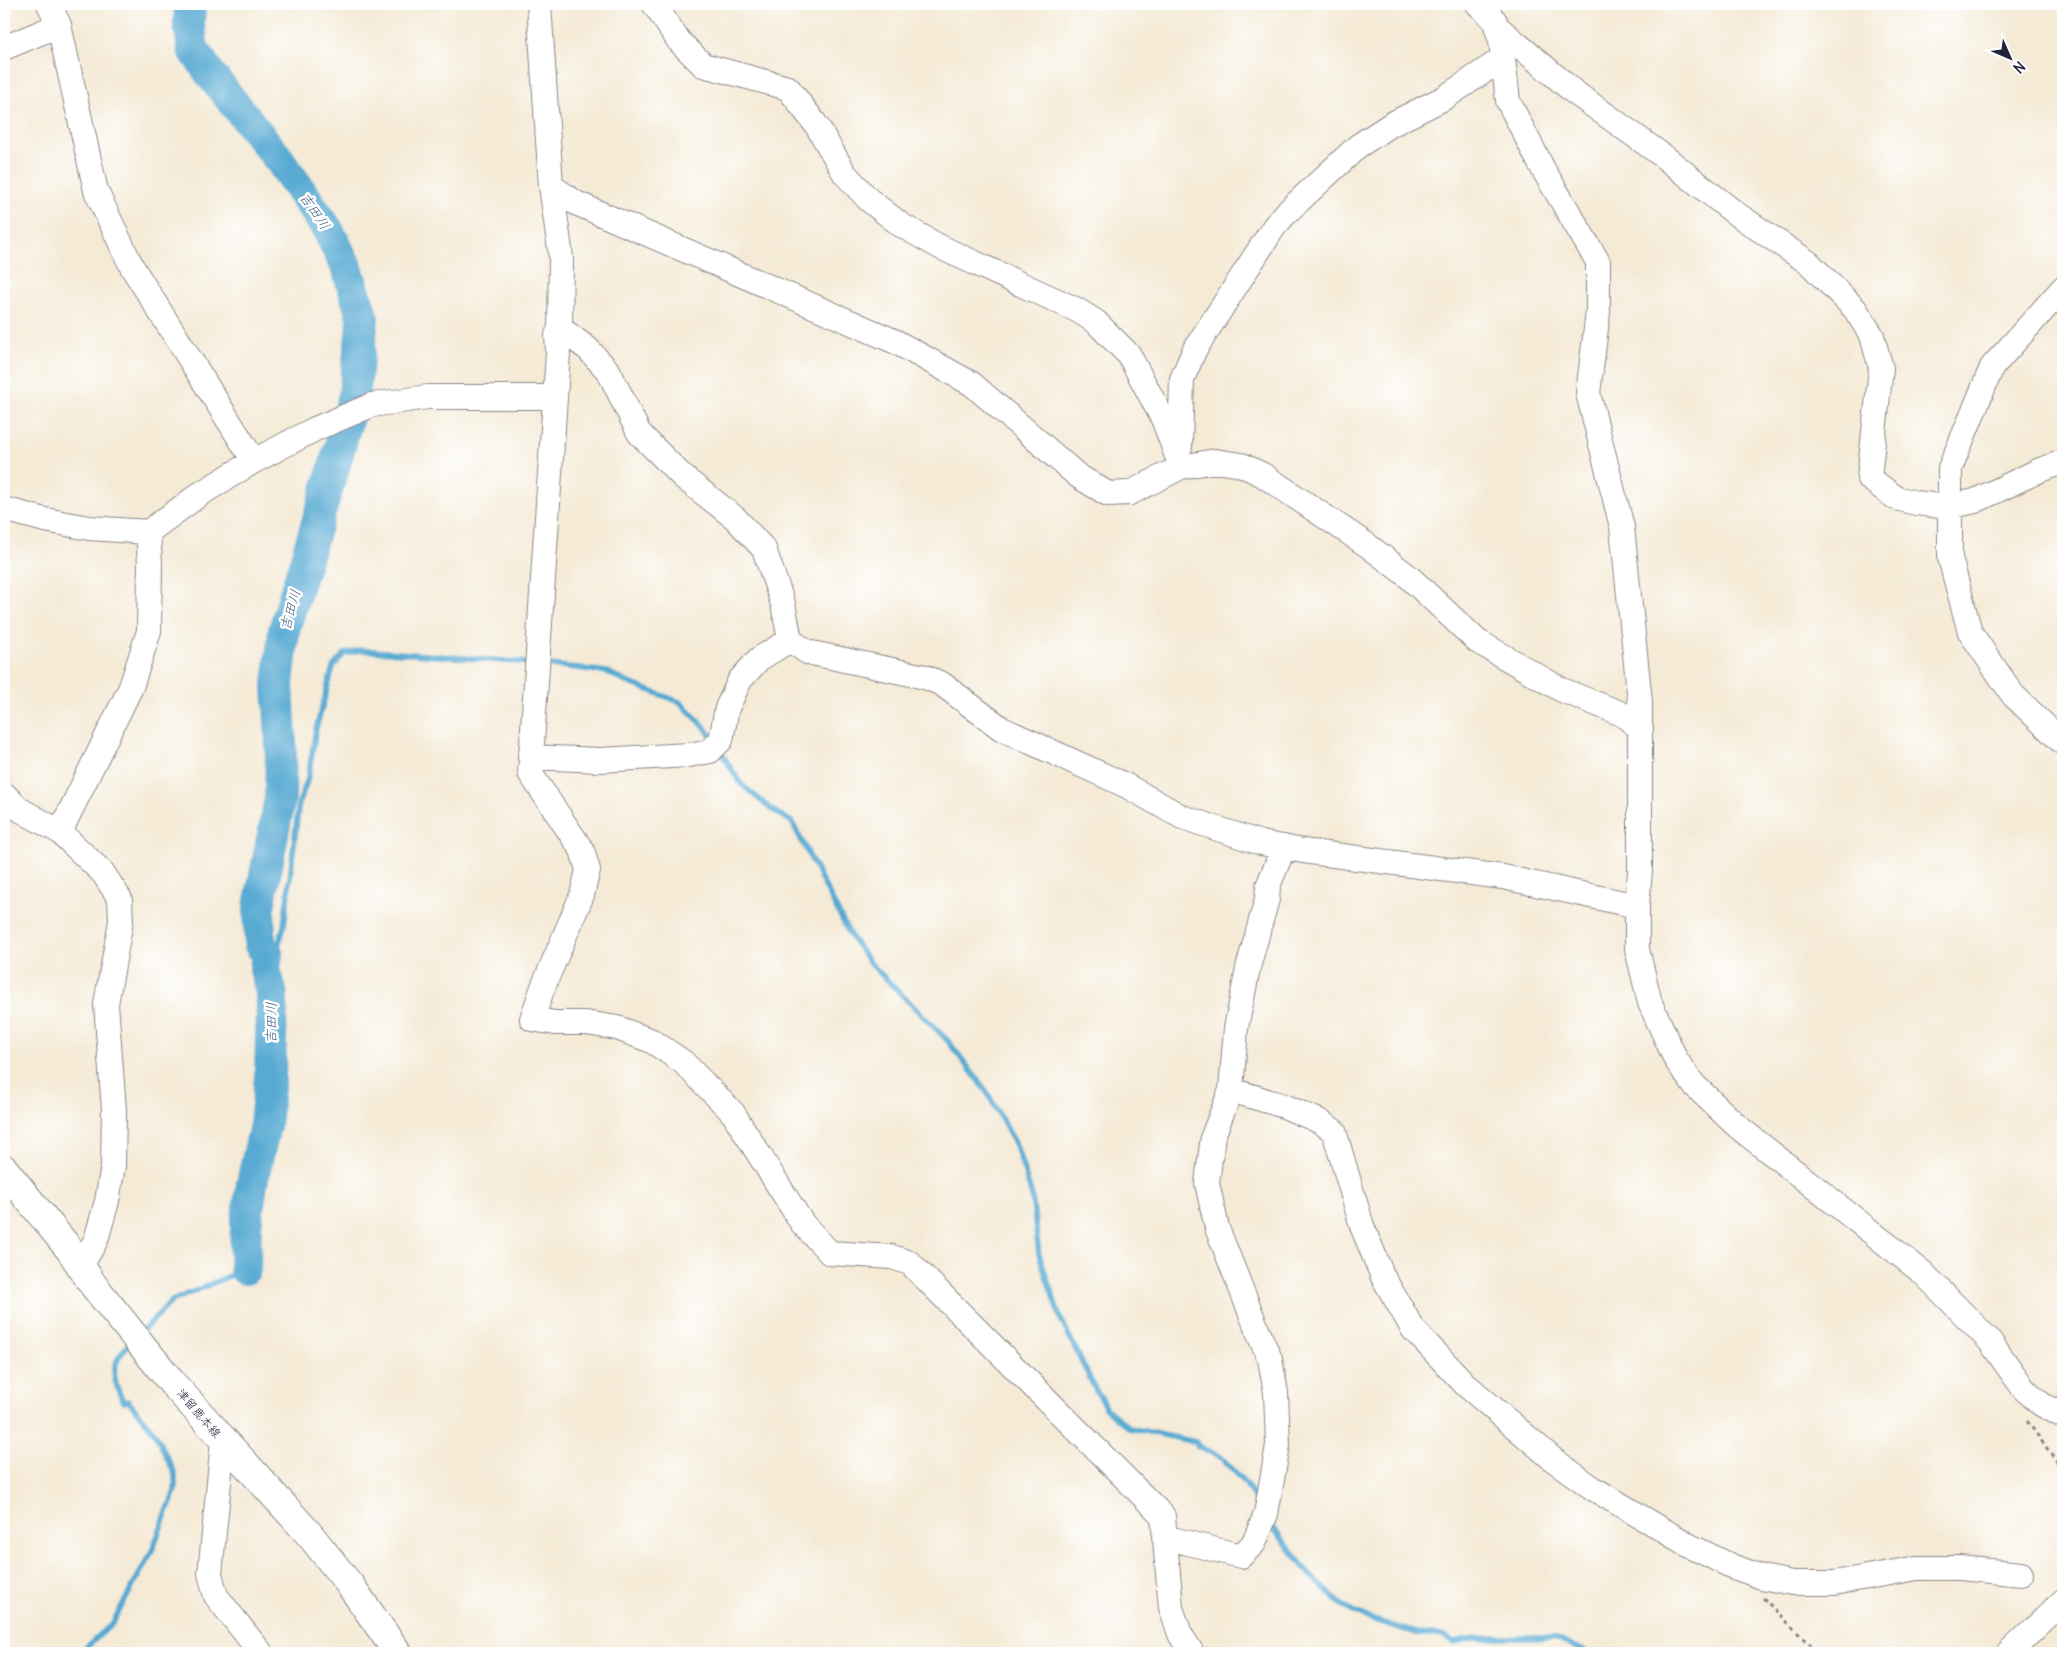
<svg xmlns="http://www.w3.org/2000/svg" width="2067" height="1657" viewBox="0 0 2067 1657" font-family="Delius,'Klee One',sans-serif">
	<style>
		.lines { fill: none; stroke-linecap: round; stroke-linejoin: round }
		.stream { stroke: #58aad3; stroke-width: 5.5 }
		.river { stroke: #58aad3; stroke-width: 32 }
		.minor-casing { stroke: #8b8688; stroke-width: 26 }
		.major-casing { stroke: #8b8688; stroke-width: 30 }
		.path { stroke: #8b8688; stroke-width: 3; stroke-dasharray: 4 4; stroke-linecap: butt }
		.minor { stroke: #fff; stroke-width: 24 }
		.major { stroke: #fff; stroke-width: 28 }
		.labels { text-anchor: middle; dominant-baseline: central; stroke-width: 5; stroke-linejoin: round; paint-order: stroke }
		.street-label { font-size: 12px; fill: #22223b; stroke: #fff }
		.water-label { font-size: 14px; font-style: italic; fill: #3a5f7f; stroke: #fff }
	</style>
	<rect width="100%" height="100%" fill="#fff"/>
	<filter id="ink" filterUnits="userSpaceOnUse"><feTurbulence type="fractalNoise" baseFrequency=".02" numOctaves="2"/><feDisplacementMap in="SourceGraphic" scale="10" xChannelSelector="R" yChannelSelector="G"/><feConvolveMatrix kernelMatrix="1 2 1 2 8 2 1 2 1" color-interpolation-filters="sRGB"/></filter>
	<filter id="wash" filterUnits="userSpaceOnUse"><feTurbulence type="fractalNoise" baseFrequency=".0096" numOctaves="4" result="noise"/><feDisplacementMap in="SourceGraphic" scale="20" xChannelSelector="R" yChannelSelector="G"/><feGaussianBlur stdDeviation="1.12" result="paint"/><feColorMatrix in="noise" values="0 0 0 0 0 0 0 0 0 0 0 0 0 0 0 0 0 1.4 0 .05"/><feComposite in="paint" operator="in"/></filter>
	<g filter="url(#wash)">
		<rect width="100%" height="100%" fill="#f4ead5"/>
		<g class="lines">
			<path class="stream" d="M543,664l65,8 16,9 56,21 24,24 10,15
				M719,749l22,35 30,25 21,13 59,115 19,26 78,78 39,51 29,53 16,51 7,58 20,61 36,74 9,14 1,5 25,20 66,14 2,4 24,12 24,26 14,24
				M267,953l11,-7 6,-20 15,-123 9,-25 8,-49 17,-62 11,-13 16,-4 171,13
				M141,1332l31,-31 73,-32
				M1269,1522l41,53 32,30 25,13 52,16 24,2 11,6 20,-4h83l31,15
				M80,1653l32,-29 39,-71 24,-62v-17l-20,-41 -27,-32 -4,1c-14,-25 -14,-39 7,-60"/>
			<path class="river" d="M190,4l-1,20 4,25 18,26 70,87 47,68 19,38 16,51 -9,76 -19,69 -51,166 -6,54 3,58 -1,56 -21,108 1,39 7,8 -2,16 7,26 -2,82 -5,48 -13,58 -6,42 -1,44"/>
		</g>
	</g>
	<g filter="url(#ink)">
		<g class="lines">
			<g class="minor-casing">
				<path id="minor" d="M49,4l10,21 37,166 36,76 122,194
					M539,4l12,182 10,71 -1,71 -3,7 1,18 -28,420 52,77 6,20 -6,25 -39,92 -11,32 23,4h31l31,5 35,13 31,21 50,51 69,110 28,30 62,4 18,6 253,253 8,92 9,26 12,19
					M654,4l25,37 24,24 85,23 29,38 28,48 24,26 32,25 39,22 137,63 19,12 33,33 35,66 17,46
					M1478,4l17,17 1,5 5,15 7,60 35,68 55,93v50l-10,81 34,134 18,175v169l-3,35v43l13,54 26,57 18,25 43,41 186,147 66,67 35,49 17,15 22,12
					M1496,26l78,66 89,64 72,57 74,50 46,46 17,27 9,32 -12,110 27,20 20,5 32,4 27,-6 65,-31 23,-8
					M4,48l55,-23
					M551,186l25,17 320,139 76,42 106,92 30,18 22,-1 51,-26 34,-6 27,4 21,10 104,70 41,31 69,65 85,49 60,24 19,15
					M2063,288l-71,79 -42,101v90l20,74 43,63 50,48
					M560,328l28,21 21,23 30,61 44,44 52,41 29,31 19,55 7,36 17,12 118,25 17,7 60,45 123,56 57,32 79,26 42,8 200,26 134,29
					M1180,447l2,-68 13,-30 79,-122 12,-14 72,-67 34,-22 52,-26 58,-39
					M4,509l41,11 44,8 59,4 52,-38 54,-33 61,-32 57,-24 56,-8h127
					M530,757l70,3 89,-5 21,-4 11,-11 6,-32 13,-28 19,-21 31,-19
					M4,794l15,15 41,23 43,41 17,26 1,22 -15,83 8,106 -1,56 -6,35 -11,39 -15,26
					M60,832l71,-145 18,-56 1,-67 -2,-32
					M1231,1090l53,16 35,15 15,10 28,95 21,51 30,52 53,56 89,76 39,28 96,57 41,20 31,11 30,6h42l83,-15h43l61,6
					M223,1441l-13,133 6,22 45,57
					M1164,1537l77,19 13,-13 12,-29 12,-69 -2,-52 -6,-34 -9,-20 -44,-111 -10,-45 6,-47 18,-46 5,-62 13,-64 18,-65 1,-13 16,-39
					M2009,1653l54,-52"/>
			</g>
			<g class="major-casing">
				<path id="major" d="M4,1169l66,81 24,36 79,98 137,151 40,50 48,68"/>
			</g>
			<path class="path" d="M2027,1421l36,49
				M1763,1598l44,44 17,11"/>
			<use href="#minor" class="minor"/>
			<use href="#major" class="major"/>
		</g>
	</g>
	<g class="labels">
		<g class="street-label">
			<text transform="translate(199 1413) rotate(49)">津留鹿本線</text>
		</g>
		<g class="water-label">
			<text transform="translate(315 211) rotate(56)">吉田川</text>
			<text transform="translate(290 610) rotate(-75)">吉田川</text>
			<text transform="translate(271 1023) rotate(-89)">吉田川</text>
		</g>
	</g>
	<rect width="2067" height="1657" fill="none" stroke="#fff" stroke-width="20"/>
	<g transform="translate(2010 58) rotate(135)" stroke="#ffffff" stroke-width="4" paint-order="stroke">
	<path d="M0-4L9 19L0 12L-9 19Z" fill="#22223b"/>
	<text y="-8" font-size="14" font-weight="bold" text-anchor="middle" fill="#22223b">N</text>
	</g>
</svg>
